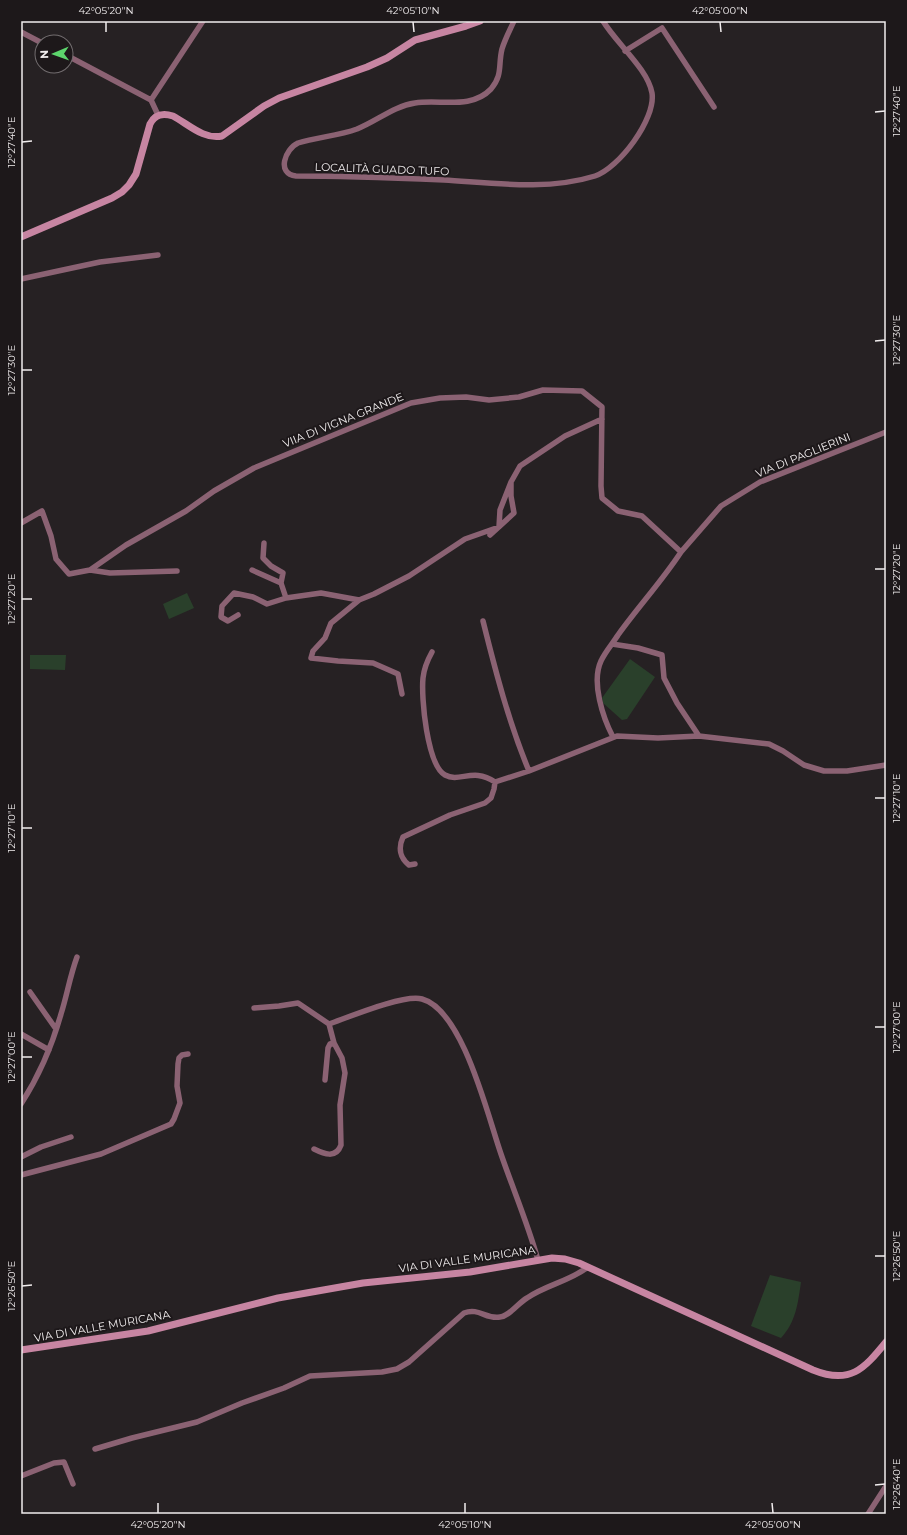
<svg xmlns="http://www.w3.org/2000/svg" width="907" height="1535" viewBox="0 0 907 1535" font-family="Montserrat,sans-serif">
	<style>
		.green { fill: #2a402b }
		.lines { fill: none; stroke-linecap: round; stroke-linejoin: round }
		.street { stroke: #8b6273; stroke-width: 5.5 }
		.secondary { stroke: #c785a2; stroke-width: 7 }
		.ticks { fill: none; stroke: #f1edee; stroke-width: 1.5 }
		.labels { text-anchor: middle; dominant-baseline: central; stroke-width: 4; stroke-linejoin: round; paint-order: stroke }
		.street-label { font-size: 11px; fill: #f1edee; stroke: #1d181a }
		.neatline { fill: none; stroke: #f1edee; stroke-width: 1.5 }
		.ticks-label { font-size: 10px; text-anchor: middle; fill: #f1edee }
	</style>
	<rect width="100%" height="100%" fill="#262123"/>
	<path class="green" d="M187,593l7,15 -25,11 -6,-15z
		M30,655h36l-1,15 -35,-1z
		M630,659l25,18 -28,42 -5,1 -19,-17 -1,-5z
		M770,1275l31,7c-3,21 -5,40 -20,56l-30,-12z"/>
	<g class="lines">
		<path class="street" d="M514,21c-4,9 -9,18 -12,28 -4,16 1,26 -11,40 -20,21 -51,10 -76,14 -21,3 -38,18 -58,26 -19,7 -40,8 -59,14 -13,6 -22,31 -2,33 50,0 99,2 148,4 49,3 103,11 151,-4 24,-8 61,-57 57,-83 -4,-24 -36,-50 -49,-72
			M21,32l21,11
			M625,51l37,-23 52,79
			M66,55l85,45 7,15
			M151,100l52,-79
			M21,279l79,-17 58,-7
			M21,523l21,-12 9,25 5,23 13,15 21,-4 36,-25 60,-34 28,-20 40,-23 157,-65 29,-5 26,-1 23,3 30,-3 24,-7 39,1 20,16 -1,79 1,12 16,13 24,5 39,36c-19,29 -43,55 -63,83 -5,8 -13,17 -17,26 -10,21 2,57 12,76
			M490,535l24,-22 -3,-17v-14l9,-16 45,-30 37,-17
			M264,543l-1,15 8,8 12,7 -2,10
			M681,552l40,-46 39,-24 126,-50
			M90,570l20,3 67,-2
			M252,570l29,13 5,15
			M359,600l-28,23 -6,15 -12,13 -2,7 27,3 35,2 25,11 4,20
			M238,615l-10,6 -7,-4 1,-11 12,-13 19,4 14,7 19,-6 35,-5 38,7 15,-6 35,-18 56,-37 34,-12 1,-17 11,-28
			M483,621c13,52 26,102 46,150
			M612,644l26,4 24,7 2,23 13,25 22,33
			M495,782l34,-11 88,-35 41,2 41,-2 70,8 14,7 21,14 20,6h23l39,-6
			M415,864l-6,1c-9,-7 -11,-17 -6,-28l47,-22 35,-12 6,-5 3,-9 1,-7c-22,-15 -35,1 -50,-7 -18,-10 -24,-78 -22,-97 1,-10 4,-17 9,-26
			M30,992l26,37
			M254,1008l25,-2 19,-3 31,21c20,-7 75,-30 93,-25 41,11 66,118 79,155 12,35 27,70 37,106
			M21,1034l28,16
			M325,1080l3,-32 2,-4 4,-1 -5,-19
			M21,1104c18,-28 31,-58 40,-90 6,-19 9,-38 16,-57
			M314,1149c10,5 22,10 27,-4l-1,-40 5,-32 -3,-15 -8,-15
			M21,1157l20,-10 30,-10
			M21,1175l80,-21 70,-30 3,-5 6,-16 -3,-17 1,-22 1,-6 3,-3 6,-1
			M95,1449l37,-11 65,-16 45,-19 42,-15 26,-12 72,-4 15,-3 12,-7 55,-49c15,-6 22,7 36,4 10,-1 18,-14 27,-19 19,-13 43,-17 61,-31
			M21,1476l33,-13 10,-1 9,22
			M868,1514l18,-28"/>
		<path class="secondary" d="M21,237l91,-39 10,-6 7,-7 7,-11 14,-50c5,-10 13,-11 23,-8 15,8 31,24 49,20l42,-30 15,-8 88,-31 20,-9 28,-18 51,-14 14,-5
			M21,1350l127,-19 130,-33 85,-15 107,-11 82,-14 13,1 14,4 234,107c37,15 51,-1 73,-28"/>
	</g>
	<path class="ticks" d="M106,22v10M413,22l1,10M720,22l1,10M875,112l10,-1M22,142l10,-1M875,341l10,-1M22,370h10M875,569h10M22,599h10M875,798h10M22,828h10M875,1027h10M22,1057h10M875,1256h10M22,1286l10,-1M875,1485l10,-1M158,1503v10M465,1503v10M772,1503l1,10"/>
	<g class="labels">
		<g class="street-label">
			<text transform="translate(382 169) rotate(2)">LOCALITÀ GUADO TUFO</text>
			<text transform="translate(343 420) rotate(-22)">VIIA DI VIGNA GRANDE</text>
			<text transform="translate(803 455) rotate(-22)">VIA DI PAGLIERINI</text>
			<text transform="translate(467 1259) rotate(-8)">VIA DI VALLE MURICANA</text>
			<text transform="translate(102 1326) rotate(-10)">VIA DI VALLE MURICANA</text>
		</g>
	</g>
	<rect width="907" height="1535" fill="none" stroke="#1d181a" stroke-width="44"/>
	<g transform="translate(54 54) rotate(268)"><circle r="19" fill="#1d181a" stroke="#726d6f"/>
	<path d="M0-3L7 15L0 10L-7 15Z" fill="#5dd56d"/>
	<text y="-6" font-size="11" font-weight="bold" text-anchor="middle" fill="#f1edee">N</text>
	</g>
	<rect x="22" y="22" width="863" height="1491" class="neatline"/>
	<g class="ticks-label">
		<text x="106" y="14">42°05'20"N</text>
		<text x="413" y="14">42°05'10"N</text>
		<text x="720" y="14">42°05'00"N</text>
		<text transform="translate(896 111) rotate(-90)" y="4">12°27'40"E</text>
		<text transform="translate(11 142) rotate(-90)" y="4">12°27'40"E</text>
		<text transform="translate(896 340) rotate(-90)" y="4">12°27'30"E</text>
		<text transform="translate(11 370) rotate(-90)" y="4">12°27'30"E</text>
		<text transform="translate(896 569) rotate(-90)" y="4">12°27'20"E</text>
		<text transform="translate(11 599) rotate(-90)" y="4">12°27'20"E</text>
		<text transform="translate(896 798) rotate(-90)" y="4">12°27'10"E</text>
		<text transform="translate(11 828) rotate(-90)" y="4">12°27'10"E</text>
		<text transform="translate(896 1027) rotate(-90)" y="4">12°27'00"E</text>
		<text transform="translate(11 1057) rotate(-90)" y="4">12°27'00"E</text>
		<text transform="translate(896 1256) rotate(-90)" y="4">12°26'50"E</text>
		<text transform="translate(11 1286) rotate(-90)" y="4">12°26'50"E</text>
		<text transform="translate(896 1484) rotate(-90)" y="4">12°26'40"E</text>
		<text x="158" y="1528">42°05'20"N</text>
		<text x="465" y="1528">42°05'10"N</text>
		<text x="773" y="1528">42°05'00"N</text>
	</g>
</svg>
